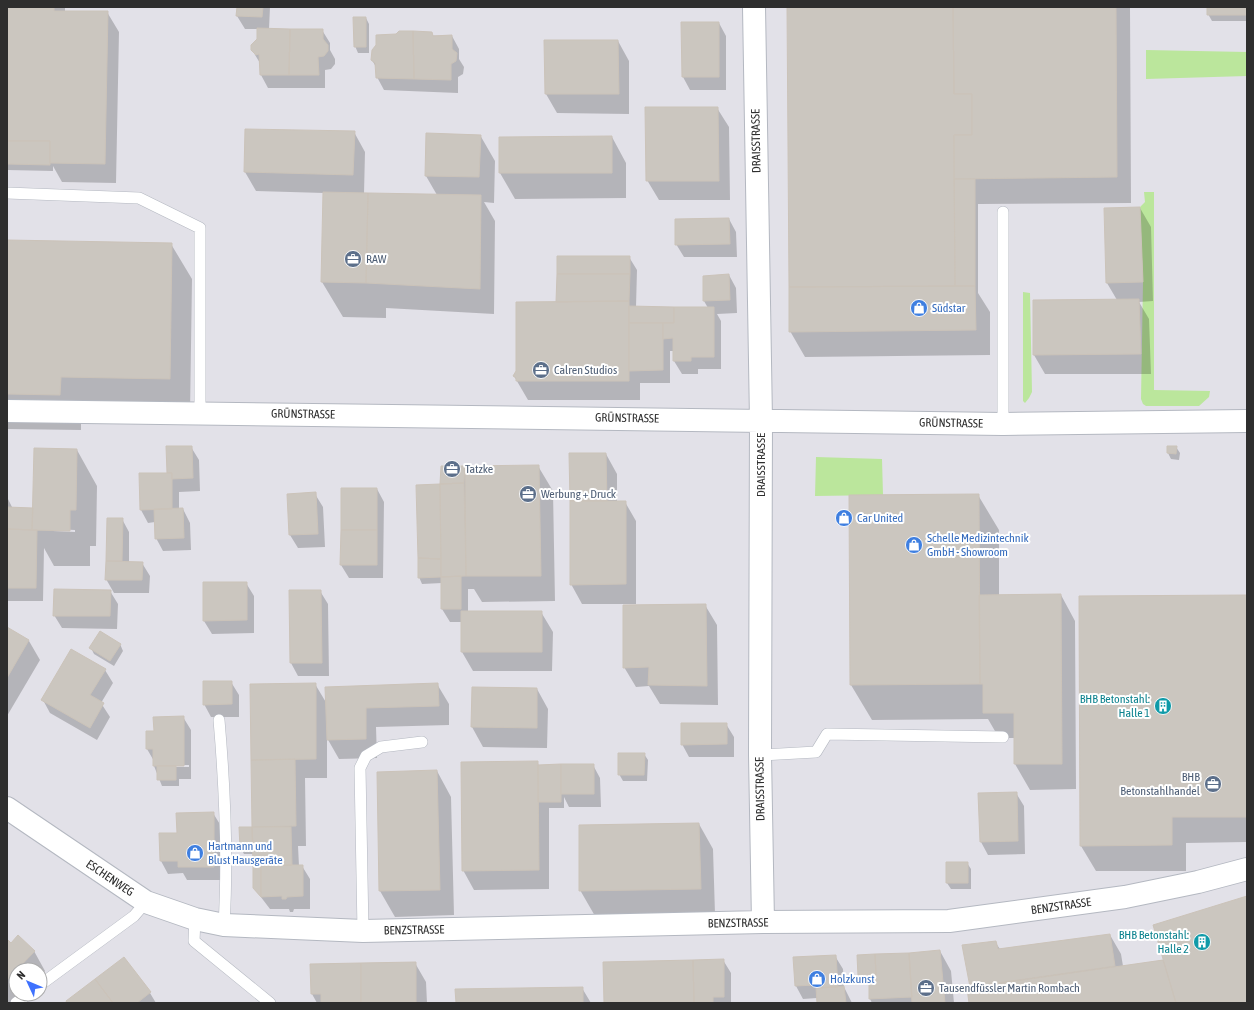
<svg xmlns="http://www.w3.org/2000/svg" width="1254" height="1010" viewBox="0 0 1254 1010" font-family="'Asap Condensed',sans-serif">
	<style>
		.industrial { fill: #e2e1e8; fill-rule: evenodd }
		.green { fill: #bbe69c }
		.shadow { fill: #0003; fill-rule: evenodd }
		.building { fill: #cbc6bf; stroke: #cbc3b9 }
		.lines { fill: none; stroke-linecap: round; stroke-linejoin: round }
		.service-casing { stroke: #b4b8c1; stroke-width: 12 }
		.minor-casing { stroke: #b4b8c1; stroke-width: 24 }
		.service { stroke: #fff; stroke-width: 11 }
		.minor { stroke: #fff; stroke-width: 22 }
		.labels { text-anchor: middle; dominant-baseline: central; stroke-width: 4; stroke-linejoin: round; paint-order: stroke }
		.street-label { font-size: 12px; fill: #2e2e2e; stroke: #fff }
		.service-label { font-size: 12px; fill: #4e5e75; stroke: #fff; text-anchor: start }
		.shop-label { font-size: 12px; fill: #366cbe; stroke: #fff; text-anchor: start }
		.culture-label { font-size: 12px; fill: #0d838f; stroke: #fff; text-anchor: end }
	</style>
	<rect width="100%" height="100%" fill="#efe8e0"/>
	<path class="industrial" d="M7,7h1240v996h-1240zM16,970h24v24h-24z"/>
	<path class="green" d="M1146,50l101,2v24l-101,3z
		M1144,192h10v198l56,1 -1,6 -10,9h-53l-3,-2 -2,-5 2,-117 -3,-75 5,-5z
		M1023,292l7,1 2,99 -3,6 -4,5 -2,-2z
		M816,457l66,2 1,36 -68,1z"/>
	<path class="shadow" d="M7,7h58v5h42l12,20 -3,151 -54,-1 -9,-16v5l-46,-1z
		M238,7h32l-1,22 53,1 8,13v7l5,9v5l-4,5 -6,1v18h-57l-7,-13 -1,-12 -8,-13 6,-10v-11h-13l-8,-13z
		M586,7v1l-46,-1z
		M788,7h342l1,196 -153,1v89l12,19v43l-185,2 -15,-26z
		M1208,7h39v14h-35l-4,-7z
		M366,18l3,6v29h-11l-3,-7z
		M682,23h37l7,13v54h-36l-7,-13z
		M397,35l55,1 7,13v10l5,8 -1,7 -5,3v16l-74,-3 -7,-13 -1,-10 -4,-7z
		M618,41l11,20v53l-72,-1 -11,-19z
		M717,108l12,19 1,73h-71l-12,-20z
		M354,132l11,20 -1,42 73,1 -11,-19 1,-42 53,1 15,26 -1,42 -10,-1 11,19 -1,93 -108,-6v10l-43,-1 -21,-35 2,-89 -68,-2 -11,-19z
		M612,137l14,26v35l-111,1 -15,-26v-35z
		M1140,208l11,19 2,74 -14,1 10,17 2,55h-106l-11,-19 83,-55 -10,-17 -2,-74z
		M729,219l7,13 1,25h-53l-8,-13z
		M7,241l164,3 21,35 -2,135 -109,-2v18l-74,-1z
		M629,257l8,13 -1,37 72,1 -4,-7 25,-26 7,13 1,25 -20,1 4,7v48h-23v5h-16l-8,-13v-10h-4v32h-30v17h-112l-14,-24 43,-74z
		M191,447l8,13 1,31 -21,1v18l4,-1 7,14 1,27 -28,1 -7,-13 -1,-16 -7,1 -7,-13z
		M1168,447h8l4,6 -1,7 -8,-1 -3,-6z
		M77,450l20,36 -1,60h-6v20h-36l-10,-18 -1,53h-36v-104l6,12h21zM53,529l22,1v2l-22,-1z
		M606,454l11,20v28h8l11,19v83h-54l-11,-20z
		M538,466l15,25 2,110 -73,1 -8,-13h-6v23h73l12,20 -1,39h-79l-11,-19v-30h-12l-8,-13v-26l-20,1 -3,-7 23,-92 23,-18z
		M342,489h35l7,13 -1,76h-34l-8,-13z
		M315,494l8,13 2,40 -27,1 -8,-13z
		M978,495l21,35v66l62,-1 14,26 1,168 -46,1 -15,-26v-26h-16l-11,-19 -116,1 -21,-35z
		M108,519h14l7,13v30l13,1 8,13 -1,17h-35l-8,-14z
		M246,583l8,13v37l-42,1 -8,-13z
		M110,591l8,13 -1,25 -55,-1 -8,-13z
		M290,591h30l8,13 1,72h-31l-7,-13z
		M1247,596v246l-61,1v28h-90l-15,-25z
		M705,605l12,20 1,80 -58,-1 -11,-18 -13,1 -12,-20z
		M7,628l22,13 11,19 -33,56z
		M120,644l3,7 -9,15 -20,-12 -3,-6z
		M105,670l8,13 -12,20 9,14 -13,23 -47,-27 -7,-13z
		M231,682l8,13v22h-28l-7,-13z
		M315,684l12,20 110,-20 12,20v21l-73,2 1,31 -38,1 -12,-21v40h-22l1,68h-8l1,20h3l8,13v30h-16l-1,3h-3l-1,-3h-19l-16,-21v-34h-10l-4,-7 15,-19 -2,-1z
		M473,688l64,1 11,20 -1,39 -64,-1 -11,-20z
		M183,717l8,13v49h-12v7h-17l-8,-20v-5l-7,-12 8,-17zM159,765h30v2h-30z
		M726,724l8,13v20h-45l-7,-13z
		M644,754l4,6 -1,21h-24l-4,-7z
		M537,762l2,4 54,-1 7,13 1,29h-32l-5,-10v11h-15v81l-75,1 -11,-20z
		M437,771l14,26 3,118 -59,2 -15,-26 -2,-118z
		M1016,793l8,13 1,48 -37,1 -7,-13z
		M213,813l8,13v54h-34l-4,-7 -15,1 -7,-13 17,-27z
		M699,824l14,25 2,65 -120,2 -15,-26z
		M967,863l4,6v20h-20l-4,-6z
		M1247,897v106h-277l1,-15 -8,-42 32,-4 5,7 110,-14 11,19 2,12 41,-6z
		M7,940l4,4 23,7 11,20 -5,5v-6h-24v24h7l-9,9h-7z
		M940,951l11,20 3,32h-82l-2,-4v-18l-7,1 -4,-7z
		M835,956l8,13 1,18 8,16h-34l-1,-5 -14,1 -7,-13 -2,-28z
		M723,960l8,13v30h-126z
		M415,963l11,19 1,21h-110l-5,-9z
		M582,988l9,15h-134z
		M150,993l6,10h-88z"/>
	<path class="building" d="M7,7h47v4h54l-3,153 -55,-1v-22h-43z
		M237,7h26l-1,10 -26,-1z
		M787,7h166l1,87h18v41h-18l1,151 -166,1z
		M953,7h163l1,170 -163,2v-44h18v-41h-18z
		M1207,7h40v8h-40z
		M353,17h13v30h-12z
		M681,22h38v55h-37z
		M257,28l33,1 -1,46h-29l-1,-21 -3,1 -5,-5v-5l6,-6z
		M290,29h33v10l5,6v6l-4,5 -6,1 1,18h-30z
		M399,31h14l1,48 -38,-1 -1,-15 -4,-3 1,-10 4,-5v-10l20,-1z
		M413,31l19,1 1,4 19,-1v14l5,4 -1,8 -5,3v16l-37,-1z
		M544,40h74l1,54h-74z
		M645,107h73l1,74h-73z
		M245,129l110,2 -2,44 -109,-3z
		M426,133l55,2 -2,42 -54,-1z
		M612,136v37h-113v-36z
		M7,141h43v24l-43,-1z
		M954,179h21v107h-20z
		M323,192l45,1 -2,90 -45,-1z
		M368,193l113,2 -1,94 -114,-6z
		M1140,207l3,75 -37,1 -2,-75z
		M729,218l1,26 -55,1v-26z
		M7,240l165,3 -2,136 -109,-2 -1,18 -53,-1z
		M557,256h73v18h-73z
		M557,274h73l-1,27 -73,1z
		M729,274l1,26 -27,1v-25z
		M975,286l1,44 -187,2v-45z
		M1139,299l2,55 -108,1v-55z
		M629,301v80h-113v-3l-3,-2 3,-5v-69z
		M629,306l45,1v16h-45z
		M674,307h40v50h-23v4h-18v-23l-10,1v-16h11z
		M629,323h34v47l-34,1z
		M166,446h26l1,32 -21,1v-6h-5z
		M1167,446h10l-1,8 -9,-1z
		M34,448l43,1 -1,61h-6v21l-38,-1z
		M569,453h37l1,48h-37z
		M539,465l2,111h-75l-1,-110z
		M441,466h24l-1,17 -24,1z
		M139,473h33v36l-32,1z
		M464,483l2,93 -25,1 -1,-93z
		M440,484l1,75 -23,-1 -2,-73z
		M341,488h36v42h-36z
		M316,492l2,42 -29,1 -2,-41z
		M979,494l1,190 -130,1 -1,-190z
		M570,501h56v83l-56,1z
		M7,507l26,1 -1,22 -25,-1z
		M183,508l1,30 -29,1 -1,-30z
		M107,518h16l-1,43h-16z
		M7,529l30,1 -1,58h-29z
		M341,530h36v35h-37z
		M418,558l23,1v18l-23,1z
		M106,561l37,1 -1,18h-37z
		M461,576v33h-20v-32z
		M203,582h44v38l-44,1z
		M54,589l57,1 -1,26h-57z
		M289,590h32l1,73h-32z
		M1061,594l1,170h-48v-51h-31v-29h-3l-1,-89z
		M1247,595v222h-75v28l-92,1 -1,-250z
		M706,604l1,82 -59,-1 1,-18 -26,1v-63z
		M461,611h81v41h-81z
		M7,627l22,13 -22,38z
		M100,631l21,13 -11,17 -21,-13z
		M71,649l35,20 -16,26 14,8 -14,25 -49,-28z
		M203,681h29v23l-29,1z
		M316,683v76l-65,1 -1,-76z
		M438,683l1,23 -73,2v31l-39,1 -2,-53z
		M472,687l65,1v40l-66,-1z
		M184,716v50h-31v-17h-7v-18h8l-1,-14z
		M681,723h46v21l-46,1z
		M618,753h27l-1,22h-26z
		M295,759l1,67 -44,1 -1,-67z
		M538,761l1,109 -77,1 -1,-109z
		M561,764v38h-23v-37z
		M561,764h33v30h-33z
		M157,766h19v14h-19z
		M437,770l3,120 -61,1 -2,-119z
		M1017,792l1,49 -38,1 -2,-49z
		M214,812v55h-36v-6h-18l-1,-28h18l-1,-20z
		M699,823l2,66 -122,2v-66z
		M239,827h13l1,21h-13z
		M252,827h39l1,38 -39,1z
		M946,862h22v21h-22z
		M292,865h11v31l-16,1 -1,2h-4v-3l-21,1v-31z
		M253,866h8v31l-8,-9z
		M1247,896v107h-71l-23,-78z
		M1110,934l5,32 -145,21 -8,-42 34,-4 2,8z
		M18,935l17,16 -28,29v-41l4,4z
		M940,950l5,53h-33l-3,-50z
		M909,953l3,44 -43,2v-17l4,-3v-4h3l-1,-21z
		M875,954l1,21 -18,1 -1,-21z
		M836,955l2,32 -22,1v-3l-21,1 -2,-29z
		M124,957l27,35 -14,11h-24l-18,-24z
		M724,959v38h-11v6h-19l-1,-43z
		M693,960l1,43h-90l-1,-41z
		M1163,960l13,43h-207l-2,-15z
		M416,962v41h-55v-40z
		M361,963v40h-40v-9h-10l-1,-30z
		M95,979l18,24h-46l-1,-2z
		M844,986l2,17h-29l-1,-15z
		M583,987v16h-127l-1,-14z"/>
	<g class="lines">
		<g class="service-casing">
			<path id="service" d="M7,193l132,5 61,30v185
				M1003,212v212
				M219,720c6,69 9,137 5,205
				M760,755l56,-3 11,-18 176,3
				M195,919l-1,22 76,62
				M363,931l-3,-163 6,-12 15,-9 41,-5
				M40,985l94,-69 12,-14
				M16,1003l12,-9"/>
		</g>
		<g class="minor-casing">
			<path id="minor" d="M754,7l7,413 -1,335 3,167
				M7,411l996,13 244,-3
				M7,808l139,94 49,17 29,6 139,6 400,-9 186,-1 176,-24 73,-15 49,-13"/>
		</g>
		<use href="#service" class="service"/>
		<use href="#minor" class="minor"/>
	</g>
	<defs>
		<g id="office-disc" transform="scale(0.9)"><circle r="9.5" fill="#5c6f8a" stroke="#fff"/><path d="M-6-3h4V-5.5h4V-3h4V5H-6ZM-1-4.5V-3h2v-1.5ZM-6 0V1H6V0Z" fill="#fff"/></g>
		<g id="shop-disc" transform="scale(0.9)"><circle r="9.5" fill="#3f7fe0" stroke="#fff"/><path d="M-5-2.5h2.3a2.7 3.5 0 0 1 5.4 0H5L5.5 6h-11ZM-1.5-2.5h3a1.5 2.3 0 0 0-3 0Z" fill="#fff"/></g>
		<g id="building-disc" transform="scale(0.9)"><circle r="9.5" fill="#0f9aa8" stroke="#fff"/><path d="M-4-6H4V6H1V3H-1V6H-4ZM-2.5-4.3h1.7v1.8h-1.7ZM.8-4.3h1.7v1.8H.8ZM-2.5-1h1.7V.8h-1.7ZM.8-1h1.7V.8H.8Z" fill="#fff"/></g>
	</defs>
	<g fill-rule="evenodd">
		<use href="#office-disc" x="353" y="259"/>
		<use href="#shop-disc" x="919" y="308"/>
		<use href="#office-disc" x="541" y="370"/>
		<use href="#office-disc" x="452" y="469"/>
		<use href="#office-disc" x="528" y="494"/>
		<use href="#shop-disc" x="844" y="518"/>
		<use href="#shop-disc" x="914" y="545"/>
		<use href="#building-disc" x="1163" y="706"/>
		<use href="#office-disc" x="1213" y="784"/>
		<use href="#shop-disc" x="195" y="853"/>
		<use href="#building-disc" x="1202" y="942"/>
		<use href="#shop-disc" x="817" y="979"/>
		<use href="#office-disc" x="926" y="988"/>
	</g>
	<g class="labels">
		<g class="street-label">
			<text transform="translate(756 141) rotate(-91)">DRAISSTRASSE</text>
			<text transform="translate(303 414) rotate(1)">GRÜNSTRASSE</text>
			<text transform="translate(627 418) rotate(1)">GRÜNSTRASSE</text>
			<text transform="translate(951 423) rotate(1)">GRÜNSTRASSE</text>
			<text transform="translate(761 465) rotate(-90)">DRAISSTRASSE</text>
			<text transform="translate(760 789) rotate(-91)">DRAISSTRASSE</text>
			<text transform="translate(110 878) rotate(34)">ESCHENWEG</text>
			<text transform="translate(1061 906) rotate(-8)">BENZSTRASSE</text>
			<text transform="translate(738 923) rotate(-1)">BENZSTRASSE</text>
			<text transform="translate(414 930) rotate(-1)">BENZSTRASSE</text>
		</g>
		<g class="service-label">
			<text x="366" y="259">RAW</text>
			<text x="554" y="370">Calren Studios</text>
			<text x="465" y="469">Tatzke</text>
			<text x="541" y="494">Werbung + Druck</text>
			<text x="1200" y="777" text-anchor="end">BHB<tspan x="1200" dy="14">Betonstahlhandel</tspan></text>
			<text x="939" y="988">Tausendfüssler Martin Rombach</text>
		</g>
		<g class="shop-label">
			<text x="932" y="308">Südstar</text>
			<text x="857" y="518">Car United</text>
			<text x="927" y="538">Schelle Medizintechnik<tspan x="927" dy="14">GmbH - Showroom</tspan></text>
			<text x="208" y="846">Hartmann und<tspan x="208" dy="14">Blust Hausgeräte</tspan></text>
			<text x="830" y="979">Holzkunst</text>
		</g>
		<g class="culture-label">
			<text x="1150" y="699">BHB Betonstahl:<tspan x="1150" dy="14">Halle 1</tspan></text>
			<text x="1189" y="935">BHB Betonstahl:<tspan x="1189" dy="14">Halle 2</tspan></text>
		</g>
	</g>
	<rect width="1254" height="1010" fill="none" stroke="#2e2e2e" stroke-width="16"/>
	<g transform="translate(28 982) rotate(314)"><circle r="19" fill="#ffffff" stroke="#ababab"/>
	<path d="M0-3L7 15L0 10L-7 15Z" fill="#3e71fe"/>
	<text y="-6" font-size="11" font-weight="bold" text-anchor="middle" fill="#2e2e2e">N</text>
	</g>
</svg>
